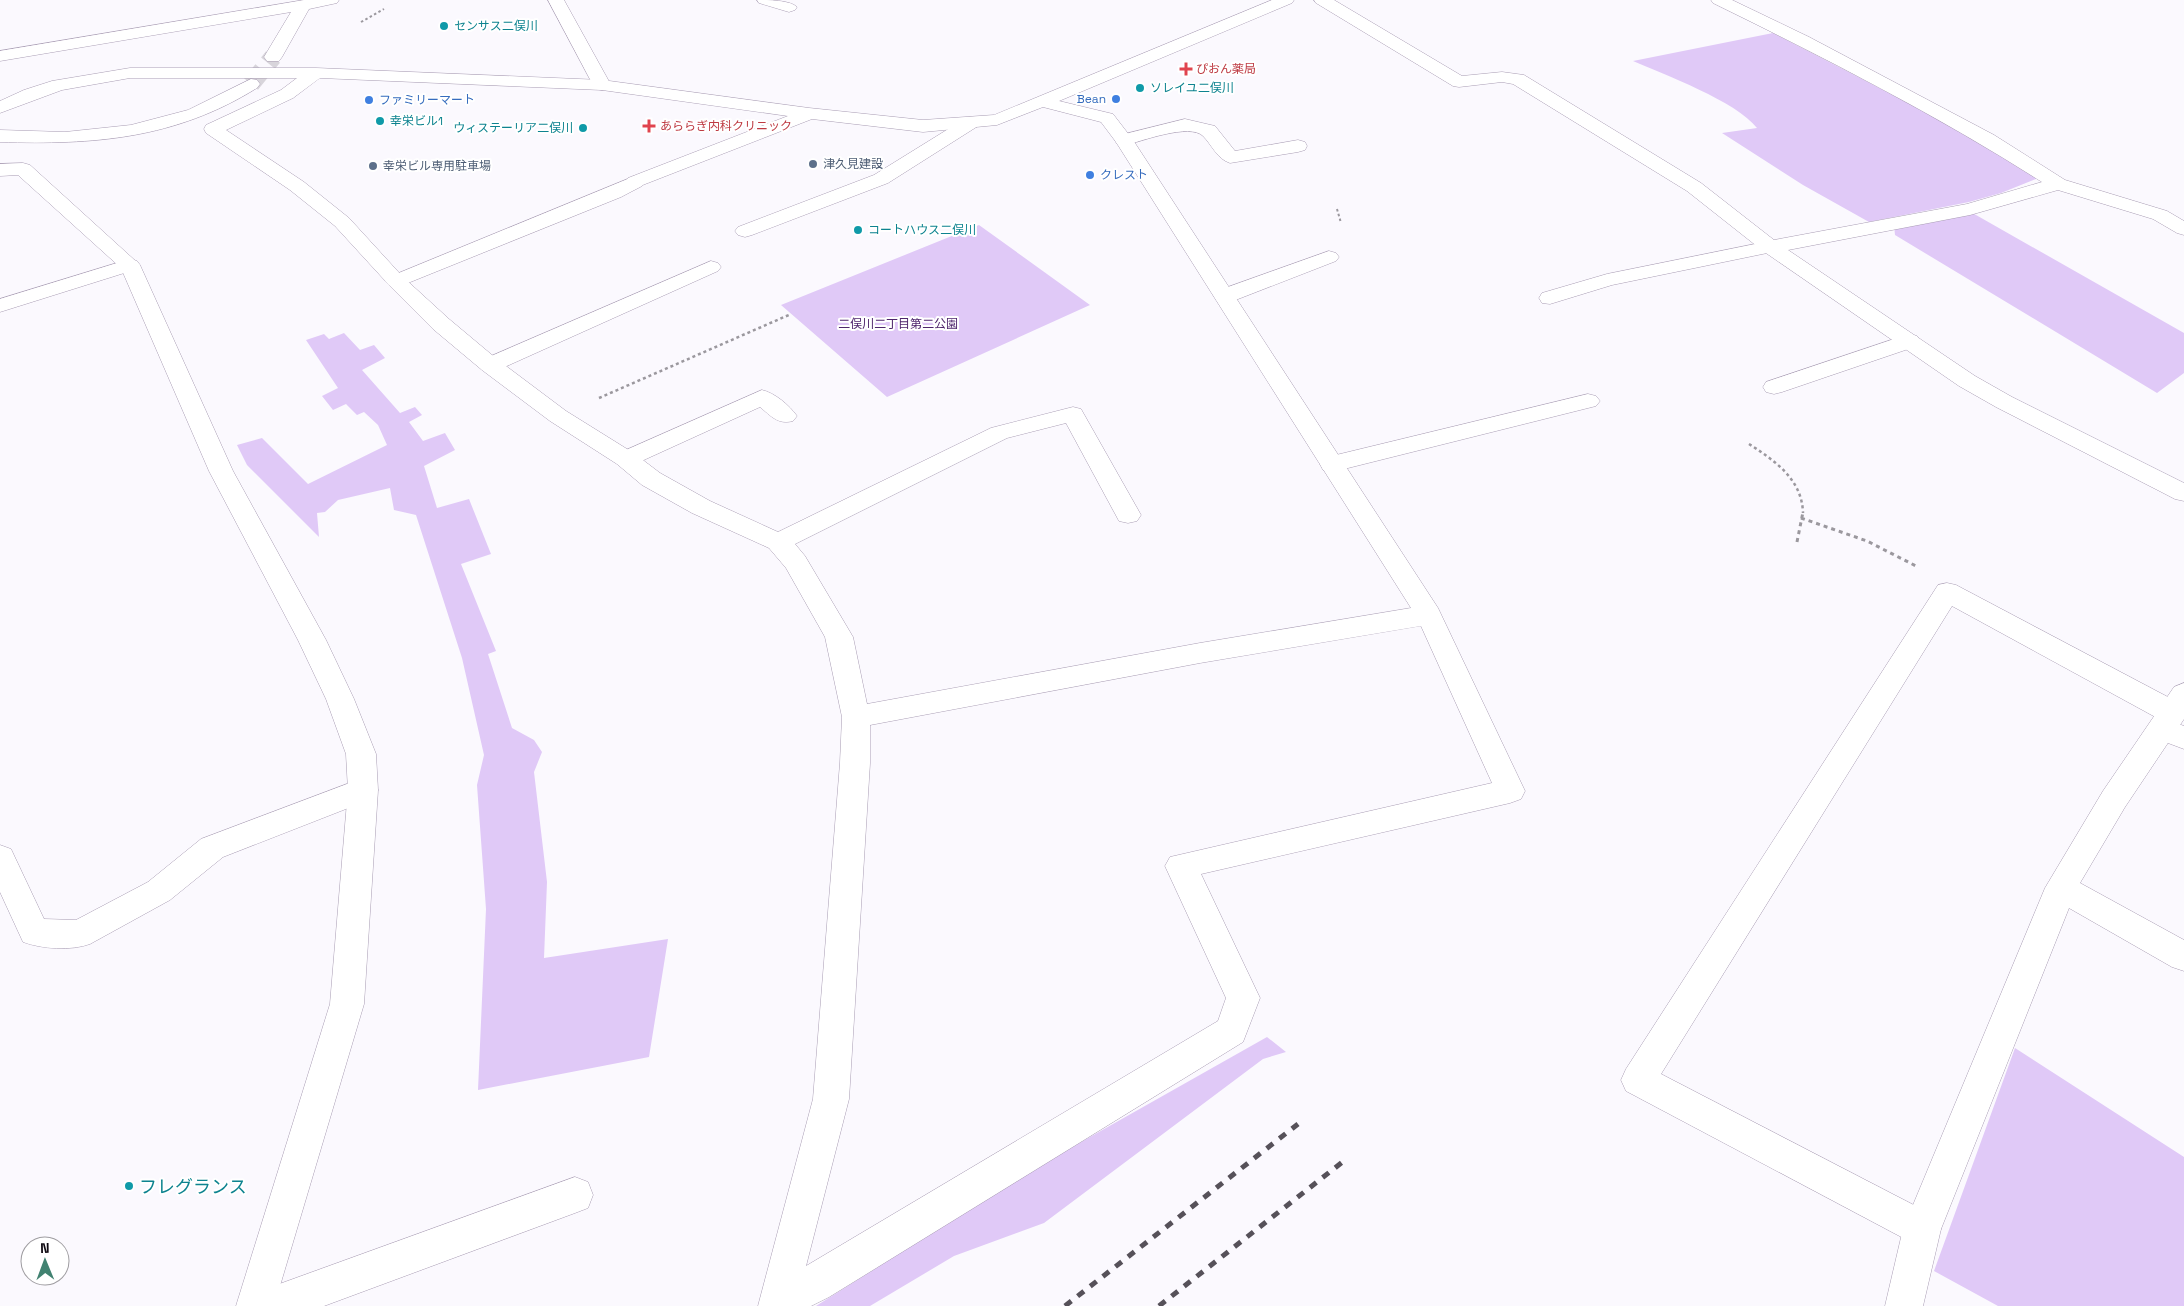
<svg xmlns="http://www.w3.org/2000/svg" width="2184" height="1306" viewBox="0 0 2184 1306" font-family="'Space Grotesk','Noto Sans JP',sans-serif">
	<style>
		.green { fill: #e0c9f7 }
		.lines { fill: none; stroke-linecap: round; stroke-linejoin: round }
		.tertiary-tunnel { stroke: #d8d5db; stroke-width: 18; stroke-dasharray: 18 9; stroke-linecap: butt }
		.service-casing { stroke: #a99db4; stroke-width: 1 }
		.minor-casing { stroke: #a99db4; stroke-width: 1 }
		.tertiary-casing { stroke: #a99db4; stroke-width: 1 }
		.path-far2 { stroke: #9b989e; stroke-width: 2; stroke-dasharray: 2.5 2.5; stroke-linecap: butt }
		.path-far1 { stroke: #9b989e; stroke-width: 2.5; stroke-dasharray: 3 3; stroke-linecap: butt }
		.path { stroke: #9b989e; stroke-width: 3; stroke-dasharray: 4 4; stroke-linecap: butt }
		.service { fill: #fff; fill-rule: evenodd }
		.minor { fill: #fff; fill-rule: evenodd }
		.tertiary { fill: #fff; fill-rule: evenodd }
		.rail { stroke: #565159; stroke-width: 5; stroke-dasharray: 8 8; stroke-linecap: butt }
		.culture-dot { fill: #0f9aa8; stroke: #fff; stroke-width: 2 }
		.health-dot { fill: #e0444e; stroke: #fff; stroke-width: 2 }
		.shop-dot { fill: #3f7fe0; stroke: #fff; stroke-width: 2 }
		.service-dot { fill: #5c6f8a; stroke: #fff; stroke-width: 2 }
		.labels { text-anchor: middle; dominant-baseline: central; stroke-width: 4; stroke-linejoin: round; paint-order: stroke }
		.far-culture-label { font-size: 12px; fill: #0d838f; stroke: #fff; text-anchor: start }
		.far-health-label { font-size: 12px; fill: #be3a42; stroke: #fff; text-anchor: start }
		.far-shop-label { font-size: 12px; fill: #366cbe; stroke: #fff; text-anchor: start }
		.far-service-label { font-size: 12px; fill: #4e5e75; stroke: #fff; text-anchor: start }
		.far-park-label { font-size: 12px; fill: #4e256c; stroke: #fff }
		.near-culture-label { font-size: 18px; fill: #0d838f; stroke: #fff; text-anchor: start }
	</style>
	<rect width="100%" height="100%" fill="#fbf9fe"/>
	<path class="green" d="M1773,33l221,114 47,30 -40,16 -32,9 -100,20 -66,-37 -81,-52 35,-5c-21,-27 -92,-53 -124,-67z
		M1969,211l215,122v40l-27,20 -262,-158 -1,-10z
		M979,225l111,80 -203,92 -106,-92z
		M344,333l16,17 14,-5 11,13 -23,12 38,43 15,-6 7,8 -13,7 14,19 22,-8 10,17 -31,16 13,42 32,-9 22,55 -30,10 35,87 -8,3 24,74 22,12 8,12 -8,20 13,110 -3,76 124,-19 -19,118 -171,33 8,-181 -9,-124 7,-30 -22,-97 -46,-143 -22,-5 -4,-22 -52,12 -13,12 -8,1 2,24 -72,-72 -10,-20 25,-7 46,46 79,-39 -9,-20 -14,-13 -7,3 -11,-11 -13,6 -11,-14 16,-8 -32,-48 18,-6 5,5z
		M1267,1037l19,15 -23,7 -219,164 -90,33 -84,50h-54l212,-134z
		M2015,1048l169,109v149h-186l-64,-35z"/>
	<g class="lines">
		<path class="tertiary-tunnel" d="M251,84l22,-27"/>
		<g class="service-casing">
			<path id="service" d="M548,0h16l47,85 -3,4 -6,1 -6,-1 -3,-4z
				M757,0c11,0 33,0 40,7l-2,3 -6,2 -30,-9z
				M972,117l6,1 3,4 -3,4 -90,57 -136,52 -7,2 -7,-2 -3,-4 3,-4 136,-52 92,-57z
				M1185,119l30,7 20,25 63,-11 7,2 2,4 -2,4 -7,2 -68,11c-13,-4 -18,-18 -27,-27 -13,-13 -62,5 -79,10l-7,-2 -2,-4 2,-4z
				M635,176l7,2 3,4 -3,4 -21,11 -218,88 -7,2 -7,-2 -4,-4 4,-4z
				M1770,241l7,2 3,4 -3,4 -165,34 -62,19 -8,-1 -3,-5 3,-5 65,-19z
				M1329,251l7,2 3,4 -3,4 -103,40 -8,1 -8,-1 -3,-5 3,-5z
				M130,259l7,2 3,4 -3,4 -137,43v-13z
				M711,261l7,2 3,4 -3,4 -220,99 -8,2 -8,-2 -3,-5 3,-5z
				M1909,334l8,2 3,5 -3,5 -135,46 -8,2 -8,-2 -3,-5 3,-5z
				M762,390c13,3 27,15 35,26l-4,5c-15,4 -22,-5 -33,-14l-125,57 -9,3 -9,-3 -3,-5 3,-5z
				M1588,394l8,2 4,5 -4,5 -264,66 -9,-2 -3,-6 3,-6 9,-2z
				M1947,583l9,2 227,120 1,14 -8,4 8,3v23l-32,-12 -4,-8 4,-8 7,-2 -207,-113 -291,468 274,142 6,13 -6,13 -13,6 -296,-157 -5,-11 5,-11 312,-484z
				M363,778l11,4 4,8 -4,8 -151,59 -53,43 -80,44c-19,7 -48,5 -67,-2l-23,-50v-47l11,4 33,70 32,1 72,-38 53,-43z
				M575,1177l13,5 5,13 -5,13 -13,5 -251,93h-72l5,-14 14,-5z"/>
		</g>
		<g class="minor-casing">
			<path id="minor" d="M1272,0h22l-2,3 -233,98 54,13 20,26 305,468 87,183 -4,8 -11,4 -309,71 59,124 -17,44 -414,255 -18,9h-53l55,-207 27,-336 2,-46 -17,-80 -39,-69 -17,-20 -77,-35 -50,-28 -25,-21 -67,-43 -68,-51 -49,-41 -44,-44 -54,-59 -45,-36 -84,-57 -2,-4 2,-4 75,-35 16,-12h-167l-68,12 -62,23v-12l24,-11 28,-9 78,-13h186l286,12 207,28 114,12 71,-5zM320,78l282,12 186,26 -160,62 -3,4 3,4 7,2 177,-69 111,13 74,-7 46,-18 58,15 15,20 295,466 -211,35 -333,61 -14,-67 -48,-81 -10,-12 212,-106 59,-15 53,98 9,2 9,-2 4,-6 -60,-106 -8,-2 -82,21 -213,104 -68,-31 -50,-28 -25,-19 -69,-43 -68,-51 -49,-41 -46,-42 -54,-59 -45,-36 -78,-52 67,-32zM1421,626l71,157 -322,74 -5,9 61,132 -8,23 -412,245 43,-167 21,-336v-38l330,-62z
				M1314,0h20l128,76 40,-4 22,3 177,108 73,57 193,-36 75,-22c-105,-67 -217,-124 -329,-179l-2,-3h21l77,37 185,98 71,45 102,31 17,10v14l-7,-2 -24,-14 -95,-29 -88,25 -182,35 187,126 37,21 172,86v18l-9,-2 -179,-92 -37,-21 -196,-135 -76,-60 -174,-107 -11,-2 -43,5 -6,-1 -137,-83z
				M23,163l7,2 110,100 93,206 93,169 28,59 22,55 2,36 -14,214 -90,302h-38l94,-302 18,-214 -2,-36 -20,-55 -28,-59 -89,-169 -88,-203 -103,-93 -18,1v-12z
				M2184,683v36l-59,88 -45,76 104,57v31l-12,-4 -103,-59 -128,321 -18,77h-38l18,-77 142,-341 58,-97 71,-104z"/>
		</g>
		<g class="tertiary-casing">
			<path id="tertiary" d="M304,0h35l-2,3 -28,6 -27,48 -3,4h-12l-3,-4 27,-45 -291,49v-10z
				M251,79l6,1 3,4 -3,4c-82,51 -163,57 -257,54v-12l65,2 66,-7 57,-15z"/>
		</g>
		<path class="path-far2" d="M361,22l23,-13
			M1337,209l4,14"/>
		<path class="path-far1" d="M599,398l192,-84
			M1749,444c26,17 53,35 54,69"/>
		<path class="path" d="M1801,518l66,23 51,26
			M1797,542l6,-30"/>
		<use href="#service" class="service"/>
		<use href="#minor" class="minor"/>
		<use href="#tertiary" class="tertiary"/>
		<path class="rail" d="M1065,1306l233,-182
			M1159,1306l186,-146"/>
	</g>
	<g class="culture-dot">
		<circle cx="444" cy="26" r="5"/>
		<circle cx="1140" cy="88" r="5"/>
		<circle cx="380" cy="121" r="5"/>
		<circle cx="583" cy="128" r="5"/>
		<circle cx="858" cy="230" r="5"/>
		<circle cx="129" cy="1186" r="5"/>
	</g>
	<g class="health-dot">
		<path d="M1183.5 61.5h5v5h5v5h-5v5h-5v-5h-5v-5h5z"/>
		<path d="M646.5 118.5h5v5h5v5h-5v5h-5v-5h-5v-5h5z"/>
	</g>
	<g class="shop-dot">
		<circle cx="1116" cy="99" r="5"/>
		<circle cx="369" cy="100" r="5"/>
		<circle cx="1090" cy="175" r="5"/>
	</g>
	<g class="service-dot">
		<circle cx="813" cy="164" r="5"/>
		<circle cx="373" cy="166" r="5"/>
	</g>
	<g class="labels">
		<g class="far-culture-label">
			<text x="454" y="26">センサス二俣川</text>
			<text x="1150" y="88">ソレイユ二俣川</text>
			<text x="390" y="121">幸栄ビル1</text>
			<text x="573" y="128" text-anchor="end">ウィステーリア二俣川</text>
			<text x="868" y="230">コートハウス二俣川</text>
		</g>
		<g class="far-health-label">
			<text x="1196" y="69">ぴおん薬局</text>
			<text x="660" y="126">あららぎ内科クリニック</text>
		</g>
		<g class="far-shop-label">
			<text x="1106" y="99" text-anchor="end">Bean</text>
			<text x="379" y="100">ファミリーマート</text>
			<text x="1100" y="175">クレスト</text>
		</g>
		<g class="far-service-label">
			<text x="823" y="164">津久見建設</text>
			<text x="383" y="166">幸栄ビル専用駐車場</text>
		</g>
		<g class="far-park-label">
			<text x="898" y="324">二俣川二丁目第二公園</text>
		</g>
		<g class="near-culture-label">
			<text x="139" y="1186">フレグランス</text>
		</g>
	</g>
	<g transform="translate(45 1261) rotate(359)"><circle r="24" fill="#ffffff" stroke="#9f9da1"/>
	<path d="M0-4L9 19L0 12L-9 19Z" fill="#418271"/>
	<text y="-8" font-size="14" font-weight="bold" text-anchor="middle" fill="#100b13">N</text>
	</g>
</svg>
